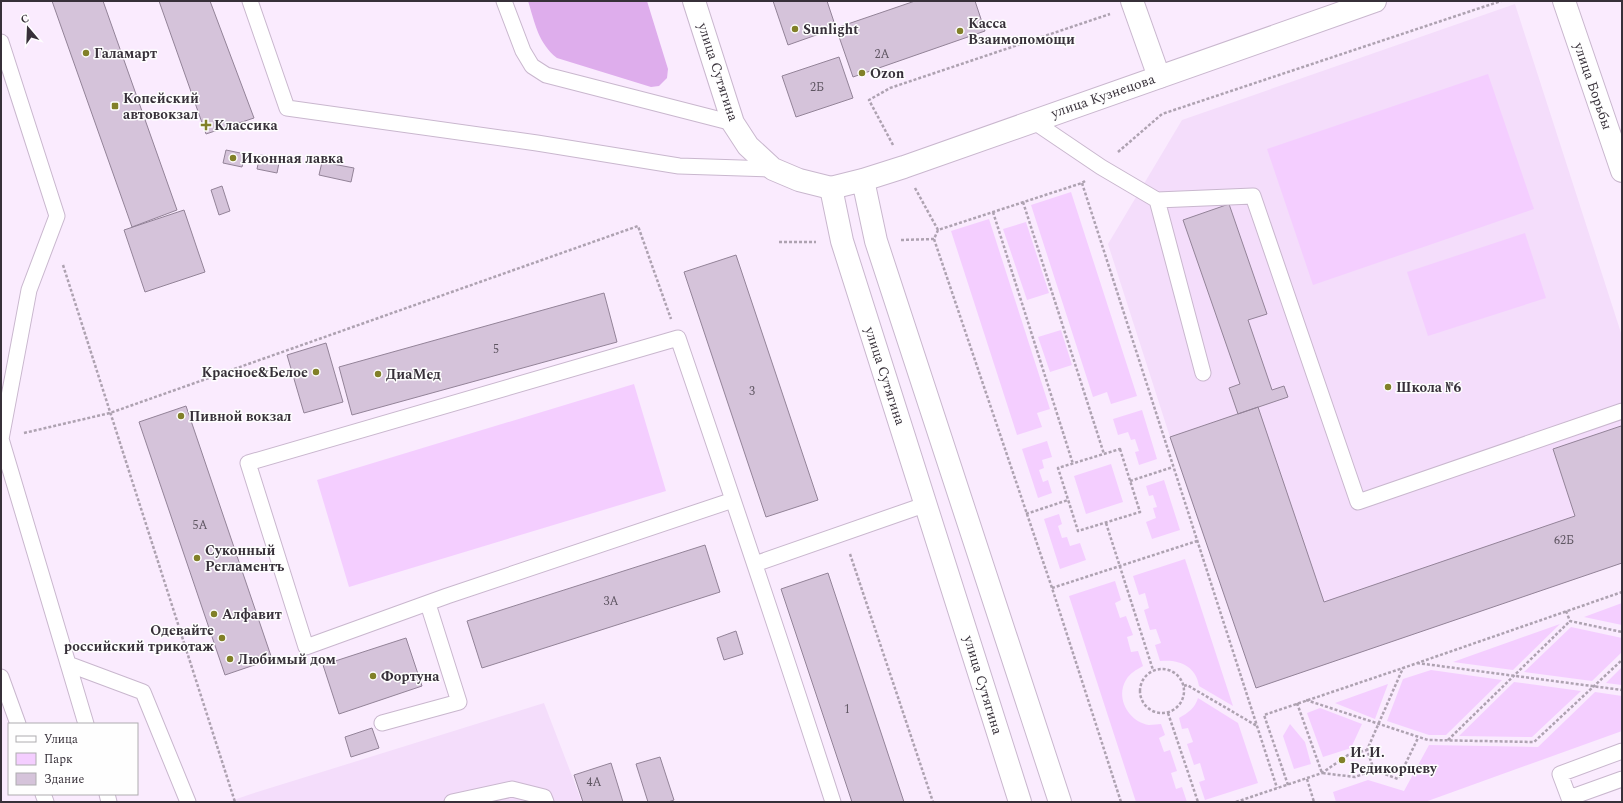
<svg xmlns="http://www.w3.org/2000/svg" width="1623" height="803" viewBox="0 0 1623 803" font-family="Spectral,serif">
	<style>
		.built { fill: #f4ddfb }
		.green { fill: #f4ceff }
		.forest { fill: #deadec }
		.building { fill: #d5c3da; stroke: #938398 }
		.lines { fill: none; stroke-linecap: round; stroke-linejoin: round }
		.lane-casing { stroke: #c9b7ce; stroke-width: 17 }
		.street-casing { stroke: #c9b7ce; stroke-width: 24 }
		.secondary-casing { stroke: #c9b7ce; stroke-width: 24 }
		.primary-casing { stroke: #c9b7ce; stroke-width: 24 }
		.path { stroke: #aea2b1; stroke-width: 2.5; stroke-dasharray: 3 2; stroke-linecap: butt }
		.lane { stroke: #fff; stroke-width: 15 }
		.street { stroke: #fff; stroke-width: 22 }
		.secondary { stroke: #fff; stroke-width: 22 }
		.primary { stroke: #fff; stroke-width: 22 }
		.poi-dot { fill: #818028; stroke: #fefefe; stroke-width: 1.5 }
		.labels { text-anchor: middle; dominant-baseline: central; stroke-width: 3; stroke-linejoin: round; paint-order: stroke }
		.number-label { font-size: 12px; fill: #5e5561 }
		.poi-label { font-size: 14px; font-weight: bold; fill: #373039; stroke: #fefefe; text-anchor: start }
		.street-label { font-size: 14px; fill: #373039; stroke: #fefefe }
	</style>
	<rect width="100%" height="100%" fill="#faebfe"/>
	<path class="built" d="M1515,4l107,332v227l-366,125 -86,-251 -62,-193 74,-124z
		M544,703l38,99h-354l23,-8z"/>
	<path class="green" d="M1488,74l46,135 -221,76 -46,-136z
		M1071,192l66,204 -26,8 -4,-12 -14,5 -62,-192z
		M989,219l61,190 -13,4 5,14 -25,8 -66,-204z
		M1026,222l23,71 -22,7 -24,-71z
		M1525,233l21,65 -118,38 -21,-64z
		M1061,330l11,35 -22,7 -12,-35z
		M634,384l32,107 -317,96 -32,-107z
		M1142,410l15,49 -18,6 -4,-13 4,-1 -4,-12 -4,1 -3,-8 -10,3 -5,-16z
		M1047,441l5,16 -10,3 2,8 -5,2 4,12 5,-2 4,13 -14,5 -16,-49z
		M1111,464l12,38 -37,12 -12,-38z
		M1164,480l16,50 -28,9 -6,-17 10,-4 -3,-10 4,-1 -4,-12 -4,1 -3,-10z
		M1059,514l3,10 -4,2 4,12 5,-1 3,9 10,-3 6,17 -26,9 -16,-50z
		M1185,559l48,147 -34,-20c-3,-20 -20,-27 -39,-25l-5,-16 6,-2 -5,-14 -6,1 -6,-20 5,-2 -4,-15 -6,2 -6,-19z
		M1115,581l6,19 -6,3 5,15 6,-2 7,19 -6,2 4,15 7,-1 5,15c-7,4 -13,7 -17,14 -11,18 3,42 23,45 4,0 9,-1 12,-1l4,11 -6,3 5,14 6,-2 7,21 -6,2 5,16 6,-2 5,15h-51l-67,-206z
		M1622,603v22l-38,-8z
		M1560,624l-47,46 -60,-8z
		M1571,627l51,11v14l-30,29 -68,-9z
		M1622,667v18l-16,-2z
		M1431,670l71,10 -56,55h-17l-42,-14 16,-42z
		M1514,682l67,9 -49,46 -73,-1z
		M1388,684l-13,35 -40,-16z
		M1595,692l27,4v35l-197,71h-89l-3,-10 35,-12 36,11 25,-46 109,2z
		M1198,698l40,25 20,60 -53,17 -6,-18 6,-2 -5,-17 -6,2 -7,-21 6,-2 -5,-14 -6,1 -3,-11c9,-5 16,-10 19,-20z
		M1320,708l42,16 -11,24 -28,9 -16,-44z
		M1290,724l15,18 6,22 -17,5 -11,-33z"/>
	<path class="forest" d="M528,1h119l21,68 -1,9 -8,8 -8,1 -94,-29c-19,-15 -22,-35 -29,-57z"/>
	<path class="building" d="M52,1h51l74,209 -45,17z
		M159,1h51l44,117 -48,16z
		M773,1h54l9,27 -48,17z
		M915,1h60l10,30 -132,46 -17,-49z
		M839,57l14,41 -57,19 -14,-41z
		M226,150l19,4 -3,13 -19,-4z
		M260,155l20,3 -3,15 -20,-4z
		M322,162l32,6 -3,14 -32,-7z
		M222,186l8,25 -11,4 -8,-25z
		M1229,204l38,110 -19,6 24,70 12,-4 4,11 -50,17 -9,-26 11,-4 -57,-164z
		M184,210l21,62 -60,20 -21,-62z
		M736,255l82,245 -52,17 -82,-245z
		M604,293l13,49 -265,73 -13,-48z
		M326,343l17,59 -39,11 -17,-58z
		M186,406l86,253 -47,16 -86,-253z
		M1258,407l66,195 251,-86 -22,-67 68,-23 1,3v134l-366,125 -86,-251z
		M705,545l15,47 -238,76 -15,-47z
		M828,573l76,229h-52l-71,-213z
		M736,631l7,23 -19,6 -7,-22z
		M406,638l16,48 -83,28 -16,-49z
		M372,728l7,20 -28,9 -6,-20z
		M660,757l14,43 -6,2h-20l-12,-38z
		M611,763l12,39h-40l-9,-27z"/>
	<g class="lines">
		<g class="lane-casing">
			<path id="lane" d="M250,1l37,107 250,35 142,23 94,3
				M504,1l19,50 9,15 14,9 187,48
				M1,42l56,174 -28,74 -28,149 85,285
				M1033,121l68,46 56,33 96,-4 105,306 264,-91
				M1157,200l46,173
				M733,500l-286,96 -141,51 -58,-184 430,-125c53,155 105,309 155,464
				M755,564l172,-60
				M68,664l75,28 45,110
				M1,677l17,47
				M382,723l77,-21 -31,-98
				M1622,751l-62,23 9,24 53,-19
				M43,794l3,8
				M107,794l2,8
				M452,802l60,-13 32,8 2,5"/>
		</g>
		<g class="street-casing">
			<path id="street" d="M1132,1l27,76"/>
		</g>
		<g class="secondary-casing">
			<path id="secondary" d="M694,1l39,122 15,23 25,23 26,11 32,8
				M1564,1l58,170"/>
		</g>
		<g class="primary-casing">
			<path id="primary" d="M863,180l13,61 184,561
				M1020,802l-178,-561 -11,-53 32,-8 41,-13 471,-166"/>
		</g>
		<path class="path" d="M893,145l-24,-45 21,-12 220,-74
			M1118,152l44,-38 339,-113
			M1085,181l-3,2 -144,47 -4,9 118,349 69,214
			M1082,183l195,605
			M915,188l23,42
			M1023,202l81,252
			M993,212l80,252
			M901,240l33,-1
			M779,242h37
			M63,265l172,537
			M24,433l86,-20 528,-187 33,93
			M1120,449l20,63 -62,19 -20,-63z
			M1130,481l43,-14
			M1026,514l42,-14
			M1106,523l47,147
			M850,554l83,248
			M1052,588l145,-47
			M1566,611l4,10 52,11
			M1417,663l205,27
			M1140 691a22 22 0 1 1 44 0a22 22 0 1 1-44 0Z
			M1184,686l3,-1 70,41
			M1306,700l122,40 106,2 88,-82
			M1297,703l25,70 33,4 19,-7 24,9 20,-41
			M1168,713l30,89
			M1448,740l122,-119
			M1374,770l-7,-20 36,-82 219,-76
			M1307,779l7,23
			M1288,785l-24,-70 139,-47
			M1236,802l86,-29 26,-18 19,-5"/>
		<use href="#lane" class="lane"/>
		<use href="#street" class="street"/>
		<use href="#secondary" class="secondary"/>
		<use href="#primary" class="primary"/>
	</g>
	<g class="poi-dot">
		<circle cx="795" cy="29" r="4"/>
		<circle cx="960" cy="31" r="4"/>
		<circle cx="86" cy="53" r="4"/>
		<circle cx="862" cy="73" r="4"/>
		<rect x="111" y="102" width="8" height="8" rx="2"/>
		<path d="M204 119h4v4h4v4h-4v4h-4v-4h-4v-4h4z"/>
		<circle cx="233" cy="158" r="4"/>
		<circle cx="316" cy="372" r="4"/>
		<circle cx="378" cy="374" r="4"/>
		<circle cx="1388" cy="387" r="4"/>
		<circle cx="181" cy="416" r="4"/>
		<circle cx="197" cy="558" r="4"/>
		<circle cx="214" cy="614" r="4"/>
		<circle cx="222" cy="638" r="4"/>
		<circle cx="230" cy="659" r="4"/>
		<circle cx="373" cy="676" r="4"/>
		<circle cx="1342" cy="760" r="4"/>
	</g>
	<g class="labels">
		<g class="number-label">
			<text x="882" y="54">2А</text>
			<text x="817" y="87">2Б</text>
			<text x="496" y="349">5</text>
			<text x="752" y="391">3</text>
			<text x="200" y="525">5А</text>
			<text x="1564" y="540">62Б</text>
			<text x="611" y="601">3А</text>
			<text x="847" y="709">1</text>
			<text x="594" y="782">4А</text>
		</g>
		<g class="poi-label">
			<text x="968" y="23">Касса<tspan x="968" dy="16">Взаимопомощи</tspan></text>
			<text x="803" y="29">Sunlight</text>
			<text x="94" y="53">Галамарт</text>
			<text x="870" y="73">Ozon</text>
			<text x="123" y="98">Копейский<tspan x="123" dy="16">автовокзал</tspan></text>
			<text x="214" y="125">Классика</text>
			<text x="241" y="158">Иконная лавка</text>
			<text x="308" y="372" text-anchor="end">Красное&amp;Белое</text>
			<text x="386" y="374">ДиаМед</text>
			<text x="1396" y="387">Школа №6</text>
			<text x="189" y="416">Пивной вокзал</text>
			<text x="205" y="550">Суконный<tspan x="205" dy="16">Регламентъ</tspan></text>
			<text x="222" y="614">Алфавит</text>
			<text x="214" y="630" text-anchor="end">Одевайте<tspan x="214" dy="16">российский трикотаж</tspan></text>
			<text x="238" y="659">Любимый дом</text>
			<text x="381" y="676">Фортуна</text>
			<text x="1350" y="752">И. И.<tspan x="1350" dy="16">Редикорцеву</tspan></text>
		</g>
		<g class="street-label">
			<text transform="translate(718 72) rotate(72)">улица Сутягина</text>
			<text transform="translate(1593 86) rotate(71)">улица Борьбы</text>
			<text transform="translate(1103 96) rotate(-19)">улица Кузнецова</text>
			<text transform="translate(885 376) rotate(72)">улица Сутягина</text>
			<text transform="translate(983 685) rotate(73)">улица Сутягина</text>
		</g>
	</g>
	<rect width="1623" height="803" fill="none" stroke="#373039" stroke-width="4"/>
	<rect x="8" y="723" width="130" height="72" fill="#fefefe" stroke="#aeacaf"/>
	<rect x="16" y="736" width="20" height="6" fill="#ffffff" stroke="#aeacaf"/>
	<text x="44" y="743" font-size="12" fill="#373039">Улица</text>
	<rect x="16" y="753" width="20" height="12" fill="#f4ceff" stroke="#aeacaf"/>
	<text x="44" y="763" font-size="12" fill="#373039">Парк</text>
	<rect x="16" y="773" width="20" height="12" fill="#d5c3da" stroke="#aeacaf"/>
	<text x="44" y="783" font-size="12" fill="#373039">Здание</text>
	<g transform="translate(28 28) rotate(341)" stroke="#fefefe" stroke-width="3" paint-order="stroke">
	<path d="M0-3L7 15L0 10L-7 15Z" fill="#373039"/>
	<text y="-6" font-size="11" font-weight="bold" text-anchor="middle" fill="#373039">С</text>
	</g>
</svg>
